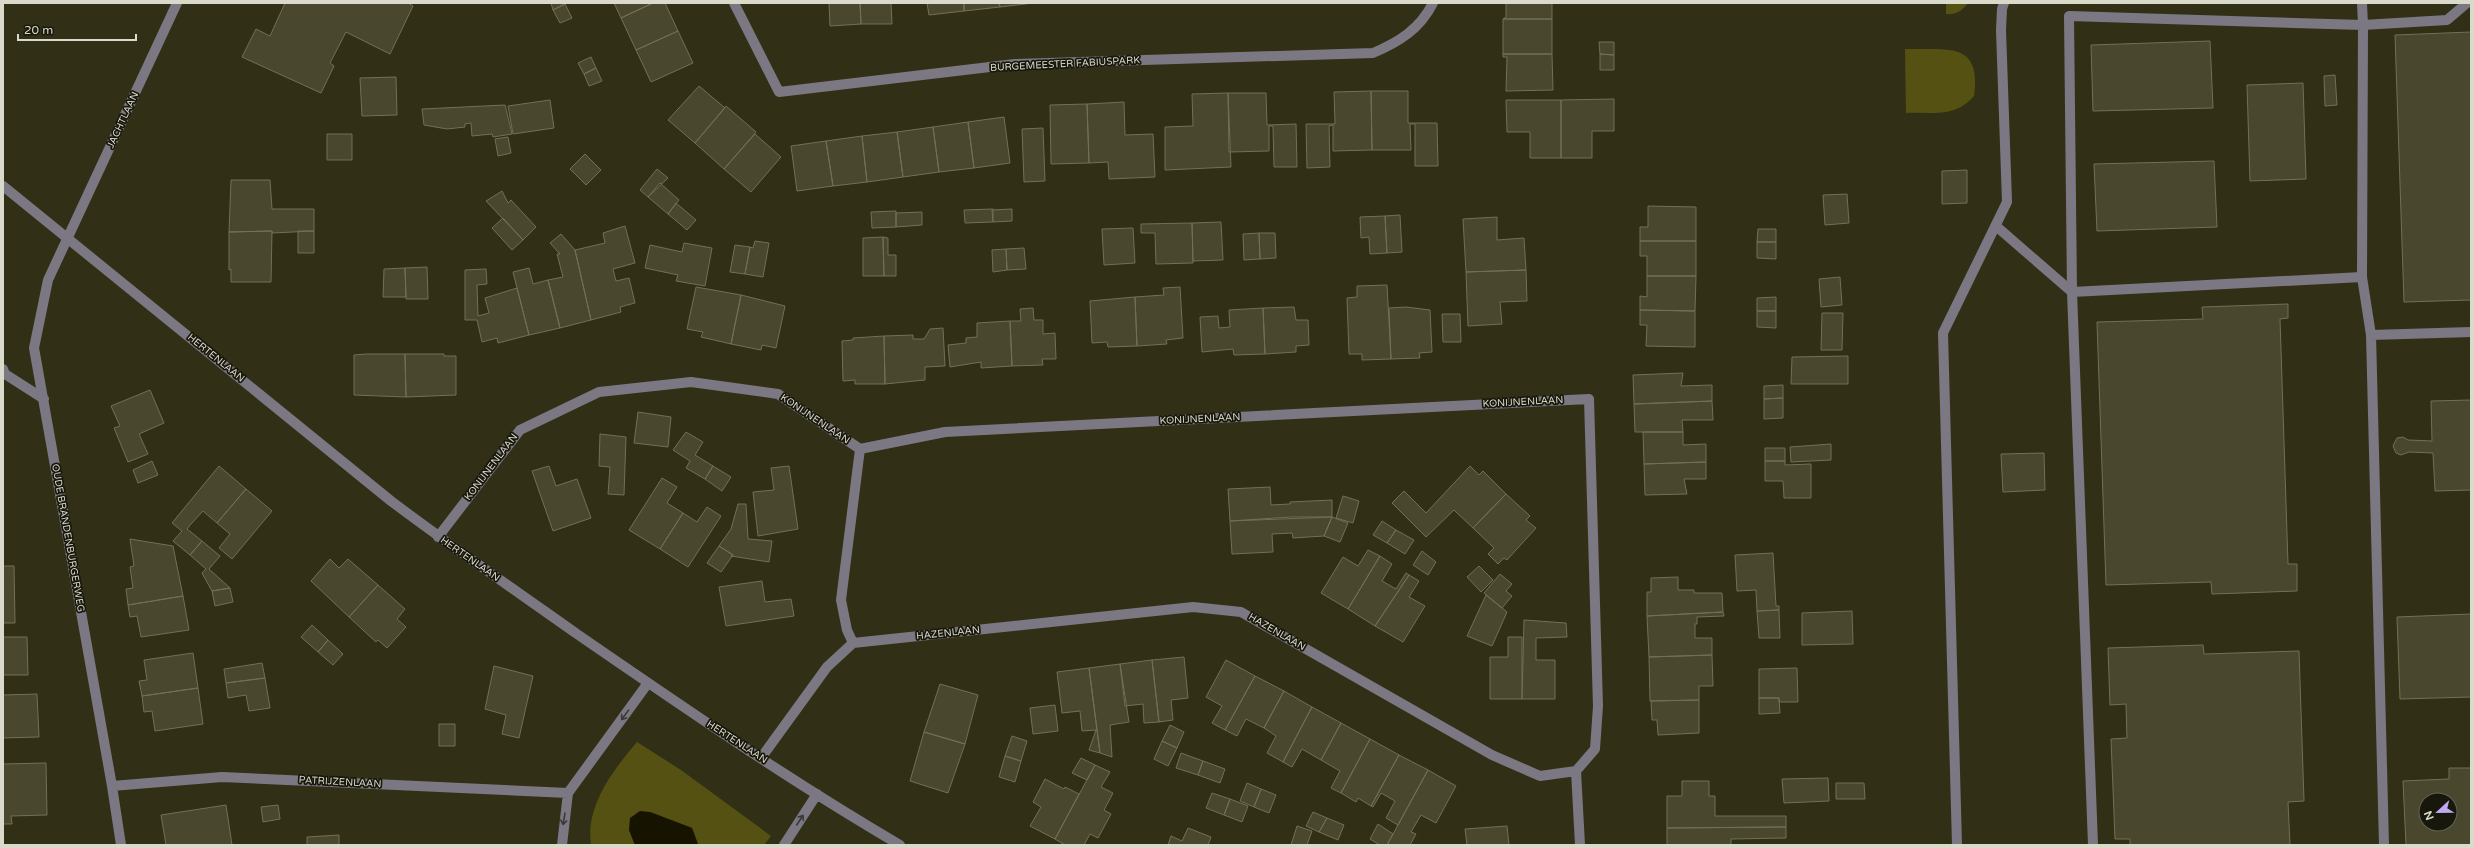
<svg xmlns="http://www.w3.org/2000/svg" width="2474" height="848" viewBox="0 0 2474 848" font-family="'Varela Round',sans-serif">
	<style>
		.green { fill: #555113 }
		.water { fill: #161400 }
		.building { fill: #49472d; stroke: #727154; fill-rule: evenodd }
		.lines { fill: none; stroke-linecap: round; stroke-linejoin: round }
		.minor { stroke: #7b7884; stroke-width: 10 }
		.oneway { stroke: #3b3936 }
		.labels { text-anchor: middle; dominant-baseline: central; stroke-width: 3.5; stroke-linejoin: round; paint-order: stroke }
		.street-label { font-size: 10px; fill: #dadacb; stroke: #18170c }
	</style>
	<rect width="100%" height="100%" fill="#313016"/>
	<path class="green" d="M1946,3h22c-6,8 -12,12 -22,11z
		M1905,49c41,1 77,-9 69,47 -19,22 -41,16 -68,17z
		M637,742l44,28 90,66 -7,9h-66l-6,-17 -42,-16 -21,18 6,15h-44c-6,-39 23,-76 46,-103z"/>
	<path class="water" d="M640,811l10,1 42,16 6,16 -63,1 -6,-15 1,-12z"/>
	<path class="building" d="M285,3h123l5,3 -23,48 -44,-22 -16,31 4,3 -13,27 -79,-36 14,-28 14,7z
		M551,3h14v1l-12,6z
		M614,3h39l-32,15z
		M653,3h12l13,28 -42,19 -15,-32z
		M829,3h31l1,21 -31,2z
		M860,3h31l1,21h-31z
		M927,3h37v8l-35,4z
		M964,3h35l1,4 -36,4z
		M999,3h35l-34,4z
		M1506,3h46v16h-49l3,-2z
		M565,4l7,14 -12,5 -7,-13z
		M1503,19h49v35h-49z
		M678,31l15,32 -42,19 -15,-32z
		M2471,32v268l-67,2 -9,-267z
		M2210,41l3,67 -120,3 -2,-66z
		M1599,42h15v13l-14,-1z
		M1503,54h49l1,36 -47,1 1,-34h-4z
		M1600,54l14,1v15h-14z
		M591,57l5,11 -12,6 -6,-11z
		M596,68l6,13 -13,5 -5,-12z
		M2335,75l2,30 -12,1 -1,-30z
		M396,77l1,38 -35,1 -2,-38z
		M2303,83l3,96 -56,2 -3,-96z
		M699,86l26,22 -30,35 -27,-23z
		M1371,91l1,59 -39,1v-26l-4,1 1,41 -23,1 -1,-44h29l-1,-32z
		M1371,91h37v32h29l1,43h-23v-42h-5l1,26h-39z
		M1228,93l3,74 -66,3v-43l28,-1 -1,-32z
		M1228,93h38l1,32 29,-1 1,43h-23l-1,-41h-4v25l-40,1z
		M1614,99v32h-22v27h-31v-58z
		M550,100l4,28 -41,6 -5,-28z
		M1506,100h55v58h-31v-26h-23z
		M1124,102l1,33 28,-1 2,43 -46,2 -1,-17 -19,1 -2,-59z
		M1087,104l2,59 -38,1 -1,-59z
		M505,105l7,29 -19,3 -1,-3 -20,2 -1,-13 -6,1v3l-18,2 -23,-4 -2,-16z
		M726,106l30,26 -32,37 -29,-26z
		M1004,117l6,46 -36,5 -6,-46z
		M968,122l6,46 -35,4 -6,-45z
		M933,127l6,45 -36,5 -6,-45z
		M1043,128l2,53 -21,1 -2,-53z
		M897,132l6,45 -36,5 -5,-46z
		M327,134h25v26h-25z
		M755,134l26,23 -30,35 -27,-23z
		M862,136l5,46 -34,4 -7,-45z
		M508,137l3,16 -13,3 -3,-17z
		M826,141l7,45 -36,5 -6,-45z
		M585,154l16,16 -15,15 -16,-16z
		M2214,161l3,66 -120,4 -3,-67z
		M657,169l11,9 -20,19 -8,-7z
		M1967,170v33l-25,1v-33z
		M231,180h39l2,29h42v22l-42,2v-2l-43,1z
		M660,183l19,17 -11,14 -20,-17z
		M502,191l6,12 3,-3 25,27 -13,13 -37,-39z
		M1847,194l2,29 -24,2 -2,-30z
		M676,203l20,17 -9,10 -19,-16z
		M1648,206l48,1v34h-56v-14h8z
		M993,209v13l-28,1 -1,-13z
		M1012,209v12l-19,1 -1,-12z
		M896,211v16l-24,1 -1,-16z
		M922,212v13l-26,2v-14z
		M1400,215l2,37 -15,1 -2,-37z
		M1385,216l2,37 -17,1 -1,-17 -8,1 -1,-21z
		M1497,217v23l27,-2 2,32 -60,2 -3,-53z
		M503,218l20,22 -11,10 -20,-22z
		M1221,222l2,38 -30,1 -1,-38z
		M1192,223l1,40 -37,1 -1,-31h-14v-9z
		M625,226l10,37 -22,6 3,12 13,-3 6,25 -15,4 1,5 -30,8 -16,-70 30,-7 -2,-10z
		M1133,228l2,35 -31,2 -2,-36z
		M1758,229h18v13h-19z
		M272,231l-1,51h-40v-13l-2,1v-38z
		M298,231h16v22h-16z
		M1259,233h16l1,25 -16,1z
		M1259,233l1,26 -16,1 -1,-26z
		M561,234l14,16 16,70 -31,8 -12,-48 15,-3 -6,-23h3l-10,-11z
		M883,237l1,39h-21v-38z
		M883,237l5,1v17h8v21h-12z
		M755,241l14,2 -6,34 -18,-3 5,-27 3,1z
		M1640,241h56v35h-49v-20h-7z
		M1757,242h19v17l-19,-1z
		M684,243l28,5 -7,38 -29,-5 2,-6 -33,-7 5,-23 32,7z
		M735,245l15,2 -5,27 -15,-2z
		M1024,248l2,21 -19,1 -1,-21z
		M1006,249l1,21 -14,2 -1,-22z
		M427,267l1,32h-22l-1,-31z
		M405,268l1,29h-23l1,-28z
		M529,268l4,16 15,-4 12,48 -31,7 -16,-63z
		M486,269l1,15 -10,1 1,31 11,-3 -4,-15 32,-10 12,47 -31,8 -1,-5 -15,4 -5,-22h-12v-50z
		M1526,270l1,31 -27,1 2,22 -34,2 -2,-54z
		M1647,276h49l-1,35 -55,-1v-14l7,1z
		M1840,277l2,28 -21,2 -2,-28z
		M1387,285l4,74 -29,1v-6h-13l-2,-56 10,-1v-11z
		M696,287l45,8 -10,49 -30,-7 2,-5 -16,-3z
		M1180,287l3,51 -17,2 1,4 -30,2 -2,-49 29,-2 -1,-7z
		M741,295l44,11 -9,42 -14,-3 -1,5 -30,-6z
		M1135,297l2,49 -29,1 -1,-5 -15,1 -2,-42z
		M1776,297v14h-19v-13z
		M2288,304v14l-8,1 8,245h9v27l-85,3 -1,-12 -105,3 -9,-263 106,-3 -1,-12z
		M1294,307l2,13h12l1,25 -13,1v6l-31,2 -2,-46z
		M1406,307l24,3 2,42 -13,1 1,5 -29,1 -2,-51z
		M1033,308l1,12h9v14l12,-1 1,26h-14l1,6 -31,1 -2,-45h11l-1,-12z
		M1263,308l2,46 -31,1 -1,-6 -31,3 -2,-35 18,-1 1,12 11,-1 -1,-17z
		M1640,310l55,1v36l-49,-1 1,-21h-7z
		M1757,311h19v17l-19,-1z
		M1822,313h21l-1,37h-21z
		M1442,314h18l1,28h-18z
		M1010,321l2,45 -31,2v-6l-31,5 -2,-22 18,-2v-5l11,-1v-14z
		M943,328l2,38 -20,1v13l-40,4 -1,-48 29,-1v4h11l6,-10z
		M884,336l1,48h-30v-4l-12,1 -1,-40 11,-1v-2z
		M366,354h39l1,43 -52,-2v-40z
		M405,354h39v2h12v39l-50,2z
		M1848,356v28h-57l1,-27z
		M1683,373l-2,13 31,-1v16l-78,3 -1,-29z
		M1783,385v13l-19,1v-13z
		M150,390l14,33 -25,11 9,20 -20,8 -14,-34 6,-2 -9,-20z
		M1783,398v20l-19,1v-20z
		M2471,400v90l-36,1 -2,-38 -24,-1 -8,3 -5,-2 -3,-7 4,-8 6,-1 5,3 24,1 -1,-40z
		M1712,401l1,19h-31l1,12h-48l-1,-28z
		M638,412l33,5 -3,30 -34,-4z
		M686,432l17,10 -8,13 18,11 -8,13 -19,-11 4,-7 -17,-11z
		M1643,432h40v13l23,-1v18l-62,2z
		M600,434l26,3 -2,58 -16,-1 2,-27 -11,-1z
		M1831,444v16l-40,2 -1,-15z
		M1765,448h20v13h-20z
		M2044,453l1,37 -42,2 -2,-38z
		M152,461l6,14 -20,8 -5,-13z
		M1765,461h20v4l26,-1v34h-27l-1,-17h-18z
		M1706,462v17h-22l3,15 -42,1 -1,-31z
		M219,466l27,23 -29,34 -14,-12 -12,13 -4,5 15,12 -12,14 -17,-14 9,-10 -10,-8z
		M549,466l7,20 21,-7 14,39 -38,13 -21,-60z
		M713,466l18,11 -9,14 -17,-12z
		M789,466l9,63 -40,7 -5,-44 21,-2 -3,-22z
		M1470,466l9,9 4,-4 23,23 -33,34 -19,-18 -28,27 -34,-34 12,-12 22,22z
		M662,478l15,9 -10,16 16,10 -23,36 -31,-19z
		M1270,487l1,18 19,-1v-2l42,-2v17l-102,4 -2,-32z
		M246,489l26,22 -40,48 -13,-11 11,-14 -13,-11z
		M1506,494l24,22 -4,4 10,8 -29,32 -3,-2 -6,6 -10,-10 6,-6 -21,-20z
		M1343,496l16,5 -6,22 -17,-5z
		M738,504h8l2,35 24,2 -3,21 -38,-6 2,-1 -14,-9 12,-17z
		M707,507l14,9 -33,51 -28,-18 23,-36 14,9z
		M1291,517h41l-8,19 -31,2 -1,-5 -20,1 1,18 -41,2 -2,-33z
		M1332,517l16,6 -8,19 -16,-6z
		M1382,521l14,9 -9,13 -14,-8z
		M1396,530l18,10 -9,14 -18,-11z
		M130,539l43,7 10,50 -55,9 -2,-16 7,-1 -3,-21 4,-1z
		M202,541l18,15 -11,13 21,19 -18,3 -10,-18 4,-4 -16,-14z
		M719,546l14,9 -12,17 -14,-9z
		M1368,550l12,6 -32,53 -27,-16 22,-36 15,9z
		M1422,551l14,11 -8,13 -15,-10z
		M1773,553l3,53h3v4l-22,1 -1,-21 -19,1 -2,-36z
		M1380,556l12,8 -10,17 14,8 10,-16 3,2 -34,51 -27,-17z
		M330,559l9,9 9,-9 30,26 -29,32 -38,-36z
		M3,566h11l1,57h-12z
		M1479,566l14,14 -12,12 -14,-15z
		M1500,574l12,10 -6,7 6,5 -10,12 -18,-15z
		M1409,575l10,6 -10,16 16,9 -22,36 -28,-16z
		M1678,577v13h16v3h28l1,19 -76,4v-24h4v-14z
		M762,581l3,21 26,-3 3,17 -68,10 -7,-39z
		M378,585l27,24 -8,10 9,8 -19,21 -9,-8 -2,2 -27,-25z
		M230,588l3,14 -18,4 -3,-15z
		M1486,595l21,17 -15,34 -25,-10z
		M183,596l6,34 -48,7 -4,-21 -7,1 -2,-12z
		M1779,610l1,28h-21l-2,-27z
		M1852,611l1,33 -51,1v-32z
		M1723,612l1,4 -27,1v7h-2v14h17v17l-63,2 -2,-41z
		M2471,614v83l-71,2 -3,-82z
		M1524,620l42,3 1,14 -31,1v22h19v39h-33z
		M312,625l16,15 -10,12 -17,-15z
		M3,637h24l1,38h-25z
		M1508,637h14v62h-32v-42h18z
		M328,640l15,14 -10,11 -15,-13z
		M2203,645l1,9 95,-3 5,150 -16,1 2,43h-160v-6h-15l-4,-100 16,-1 -1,-34 -16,1 -2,-57z
		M193,653l5,35 -56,8 -3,-15 8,-1 -3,-20z
		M1712,655l1,31h-14v14l-49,1 -1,-44z
		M1184,657l4,41 -17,2 2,20 -14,2 -7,-62z
		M1152,660l7,62 -15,1 -1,-19 -18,2 -5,-42z
		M1226,660l29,16 -30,54 -13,-7 10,-17 -16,-9z
		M262,663l3,15 -39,5 -2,-14z
		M1120,664l9,58 -19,3 2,32 -12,-4 -11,-85z
		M494,666l39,10 -14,62 -17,-4 4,-19 -21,-6z
		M1089,668l11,85 -11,-3 7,-20 -14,1 -2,-20 -18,2 -5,-41z
		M1797,668l1,34h-19v-4h-20v-29z
		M1255,676l29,15 -20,37 -18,-9 -9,17 -12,-6z
		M265,678l5,30 -21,3 -3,-16 -18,3 -2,-15z
		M940,684l38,11 -13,49 -41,-12z
		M198,688l5,36 -48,7 -3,-20 -8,1 -2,-16z
		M1284,691l28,16 -29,55 -16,-9 9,-17 -12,-8z
		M37,694l2,43 -36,1v-43z
		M1759,698h20l1,15 -21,1z
		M1699,700v33l-41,2 -1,-15h-5l-1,-19z
		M1055,705l3,26 -25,3 -3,-26z
		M1312,707l29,16 -20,37 -19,-11 -10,18 -9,-5z
		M1341,723l29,16 -29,54 -10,-5 9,-17 -19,-11z
		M439,724h16v22h-16z
		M1170,725l14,7 -7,16 -15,-7z
		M924,732l41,12 -17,49 -38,-12z
		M1012,736l15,5 -6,20 -16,-5z
		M1370,739l29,16 -28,51 -13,-8 -2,4 -15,-9z
		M1162,741l15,7 -9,18 -14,-7z
		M1181,753l22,8 -5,14 -22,-7z
		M1399,755l29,15 -30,55 -12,-7 9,-17 -14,-8 -8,14 -2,-1z
		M1005,756l16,5 -6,21 -16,-5z
		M1081,758l14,7 -8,15 -15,-7z
		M1203,761l22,8 -5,14 -22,-8z
		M46,763l1,52 -36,1 1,8h-9v-60z
		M1095,765l15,7 -9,15 12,6 -9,17 7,4 -13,24 -8,-4 -6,11h-19l-10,-6z
		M2449,768h22v77h-65l-3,-64 46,-2zM2426,800h24v24h-24z
		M1428,770l28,16 -20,37 -15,-8 -10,17 5,2 -6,11h-23z
		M1828,778l1,23 -45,2 -2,-24z
		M1045,779l19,10 1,-2 14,7 -24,45 -25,-13 11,-19 -8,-5z
		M1682,781h27v15h6v20h71v11l-119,1v-32h15z
		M1247,783l14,6 -7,18 -14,-6z
		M1836,783h28l1,16h-29z
		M1261,789l15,6 -7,18 -15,-6z
		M1212,793l18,6 -6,16 -18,-7z
		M1230,799l18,7 -6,16 -18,-7z
		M226,805l6,40h-66l-5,-30z
		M278,805l2,14 -17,3 -2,-15z
		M1313,812l14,6 -8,14 -13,-6z
		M1327,818l17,7 -6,15 -19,-8z
		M1378,824l15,10 -6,11h-7l-10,-6z
		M1297,826l15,5 -5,14h-16z
		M1507,826l2,19h-42l-2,-16z
		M1786,827v11l-55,1v6h-64v-17z
		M1188,828l23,9 -3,8h-40l3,-9 11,5z
		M339,835v10h-32v-8z"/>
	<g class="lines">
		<path class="minor" d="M734,3l45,89 236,-28 358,-11c26,-11 47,-24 60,-50
			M3,186l388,315c61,46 124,89 186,133 106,73 212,146 323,211
			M1996,226l76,66 290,-15
			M2371,335l100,-3
			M3,369l2,5 39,25
			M438,537l82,-107 79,-38 92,-10 87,12 82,55 85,-17 644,-33 9,307 -3,43 -19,22 4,74
			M853,643l-6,-13 -6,-30 19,-151
			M761,758l66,-91 26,-24 340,-36 48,5 251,143 48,21 36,-5
			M112,786l110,-9 346,16
			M121,845l-9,-59 -78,-438 14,-68 129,-277
			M562,845l6,-52 80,-110
			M784,845l33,-51
			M1957,845l-14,-512 64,-131 -6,-172 1,-21 2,-6
			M2093,845l-21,-553 -3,-276 294,9 -1,-22
			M2384,845l-13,-510 -9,-58 1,-252 84,-5 20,-17"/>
	</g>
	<defs><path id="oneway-shaft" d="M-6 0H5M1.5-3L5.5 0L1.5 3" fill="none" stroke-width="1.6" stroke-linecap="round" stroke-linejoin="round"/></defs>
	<g class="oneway">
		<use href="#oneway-shaft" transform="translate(625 715) rotate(126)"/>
		<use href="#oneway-shaft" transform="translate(564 819) rotate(99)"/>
		<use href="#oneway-shaft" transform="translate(800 820) rotate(-57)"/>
	</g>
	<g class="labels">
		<g class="street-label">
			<text transform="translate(1065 64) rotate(-3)">BURGEMEESTER FABIUSPARK</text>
			<text transform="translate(123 120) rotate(-65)">JACHTLAAN</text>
			<text transform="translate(216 358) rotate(39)">HERTENLAAN</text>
			<text transform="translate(1523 402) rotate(-3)">KONIJNENLAAN</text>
			<text transform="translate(815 419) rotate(34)">KONIJNENLAAN</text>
			<text transform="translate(1200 419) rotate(-3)">KONIJNENLAAN</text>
			<text transform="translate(491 467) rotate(-53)">KONIJNENLAAN</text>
			<text transform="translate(68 538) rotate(80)">OUDE BRANDENBURGERWEG</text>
			<text transform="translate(470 559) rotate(35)">HERTENLAAN</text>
			<text transform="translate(1277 632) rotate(30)">HAZENLAAN</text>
			<text transform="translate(948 633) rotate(-6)">HAZENLAAN</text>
			<text transform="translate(737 742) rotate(33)">HERTENLAAN</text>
			<text transform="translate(340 782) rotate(3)">PATRIJZENLAAN</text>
		</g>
	</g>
	<rect width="2474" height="848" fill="none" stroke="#dadacb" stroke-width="8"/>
	<g transform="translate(2438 812) rotate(248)"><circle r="19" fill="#18170c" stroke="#666558"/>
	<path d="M0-3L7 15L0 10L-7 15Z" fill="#bfa9f4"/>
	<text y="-6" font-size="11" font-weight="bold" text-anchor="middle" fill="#dadacb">N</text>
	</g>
	<path d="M18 34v6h118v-6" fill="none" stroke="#dadacb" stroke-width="2"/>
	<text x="24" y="34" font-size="12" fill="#dadacb" stroke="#18170c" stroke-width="3" paint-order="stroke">20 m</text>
</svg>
